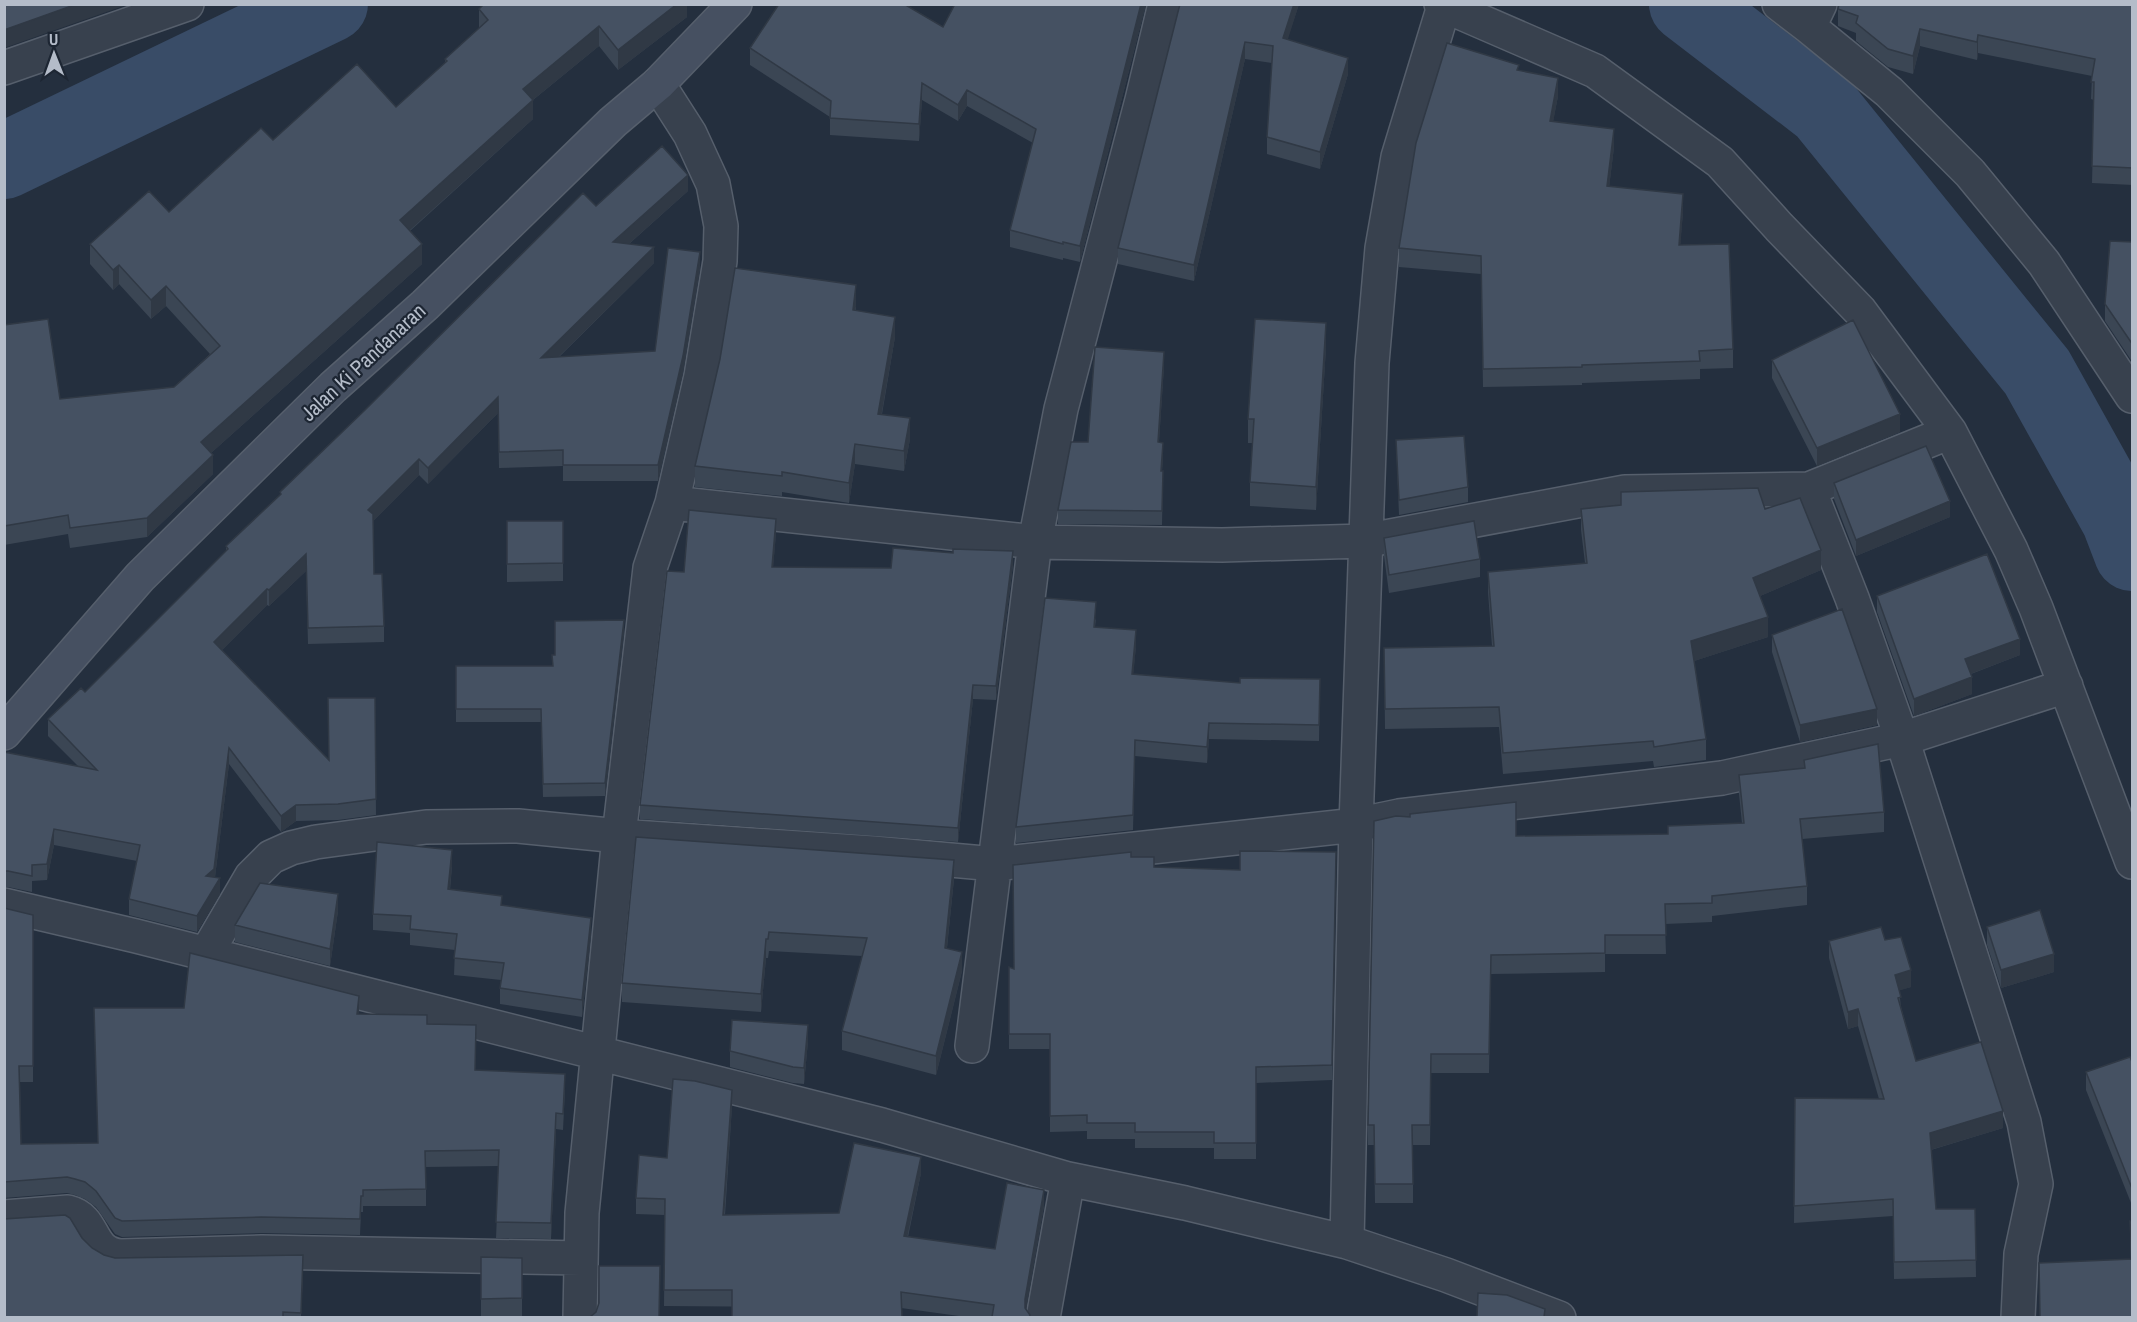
<svg xmlns="http://www.w3.org/2000/svg" width="2137" height="1322" viewBox="0 0 2137 1322" font-family="'Archivo Narrow',sans-serif">
	<style>
		.lines { fill: none; stroke-linecap: round; stroke-linejoin: round }
		.river { stroke: #394c67; stroke-width: 76 }
		.minor-casing { stroke: #565f6c; stroke-width: 36 }
		.secondary-casing { stroke: #565f6c; stroke-width: 36 }
		.minor { stroke: #38414e; stroke-width: 33 }
		.secondary { stroke: #465061; stroke-width: 33 }
		.wall { fill: #3b4654 }
		.shaded-wall { fill: #303945 }
		.building { fill: #455162; stroke: #303945; stroke-width: 1.5 }
		.labels { text-anchor: middle; dominant-baseline: central; stroke-width: 4.5; stroke-linejoin: round; paint-order: stroke }
		.street-label { font-size: 21px; fill: #b4bcc9; stroke: #1d2633 }
	</style>
	<rect width="100%" height="100%" fill="#242f3e"/>
	<g class="lines">
		<path class="river" d="M1687,4l137,105 213,263 82,147 13,34
			M4,161l326,-157"/>
		<g class="minor-casing">
			<path id="minor" d="M1441,4l154,67 125,91 59,65 81,84 90,121 61,118 25,58 96,254
				M1779,4l30,23
				M1820,4l-11,23 80,65 81,81 74,90 88,133
				M4,68l183,-64
				M1809,489l141,-57
				M672,503l363,39 187,3 142,-4 261,-49 184,-3 43,109 50,141 122,383 12,62 -15,70 -3,64
				M4,905l132,31 746,189 186,54 117,24 162,39 99,33 113,43
				M206,954l45,-77 20,-20 20,-9 25,-6 110,-15 92,-1 101,10 254,17 122,11 361,-39 43,-9 323,-38 180,-39 164,-53
				M972,1046l63,-504 26,-133 81,-309 23,-96
				M4,1217l64,-5c29,7 19,40 52,44l142,-4 319,6
				M1347,1242l9,-417 16,-462 10,-115 16,-91 46,-151
				M580,1318l2,-105 37,-377 31,-268 22,-65 29,-127 19,-115 1,-35 -8,-42 -23,-50 -32,-50
				M1043,1318l25,-139"/>
		</g>
		<g class="secondary-casing">
			<path id="secondary" d="M4,733l136,-156 193,-190 92,-82 188,-183 45,-38 77,-80"/>
		</g>
		<use href="#minor" class="minor"/>
		<use href="#secondary" class="secondary"/>
	</g>
	<path class="wall" d="M484,4h205l-2,2v11l-69,53 -19,-24 -66,54v19l-123,112 12,33 -211,189 2,21 -66,63 -77,11 -2,-14 -64,11v-220l56,74 114,-12 36,-33 -44,-48 -15,13 -32,-35 -6,6 -23,-26v-20l79,-32 104,-72 123,-33 49,-44v-4l34,-31v-19z
		M1146,4l-66,258 -17,-4v2l-53,-13v-17l23,-87 -66,-37 -9,15 -36,-21 -3,41 -89,-6v-18l-80,-52v-17z
		M1180,4h119l-12,36 61,34 -28,95 -53,-15v-17l5,-74 -27,-4 -51,222 -76,-17v-16z
		M2133,4v181l-41,-2 2,-83 -3,-1 1,-23 -114,-23 -1,7 -57,-14 -7,28 -25,-7 -32,-26v-8l-18,-7v-17z
		M1519,70l39,26 -5,25 61,26 -5,40 74,25 -3,33 53,104v19l-33,1v10l-118,4v2l-99,2 -2,-113 -82,-7v-19z
		M688,191l-59,53 25,19 -95,94 96,-6 45,-83 -17,104 -25,109h-95v-15l-64,2 -1,-55 -70,71 -9,-9 -46,46 1,53 10,52v16l-76,2 -2,-73 -37,35 -2,-1 -45,45 107,110 46,-62 1,117 -38,5 -42,1 -15,11 -52,-68 -14,113 5,17 -23,38 -68,-17v-16l8,-38 -83,-16 -7,35 -15,1v11l-24,-5h-4v-135l74,14 -30,-30v-17l37,-27 141,-140v-6l54,-51v-3l316,-286z
		M2133,242v121l-28,-42v-17z
		M856,306v4l39,27 -13,77 28,25 -6,32 -49,-7 -6,39 -67,-11v4l-87,-9v-21z
		M1326,347l-10,163 -66,-4v-24l3,-39h-5v-24z
		M1772,360l128,72 -83,34 -45,-88z
		M1164,366l-5,76 4,15 -1,14h1l-1,54 -104,-1v-14l30,-68z
		M1396,440l72,47v15l-69,13z
		M1834,483l116,34 -94,39 -22,-57z
		M1581,509h184l56,61 -61,26 8,41 -74,24 12,78v21l-52,7 -1,-6 -150,13 -4,-47 -114,2 -1,-81 108,-2 -4,-54v-20l97,-9 -4,-33z
		M507,521h56v60l-56,1z
		M776,533l-3,34 118,1 122,-3 -17,135 -23,-1 -15,143 -318,-23v-14l44,-233z
		M1384,538l96,21v18l-91,16 -5,-37z
		M1877,596l143,59 -49,19 1,20 -58,22 -37,-104z
		M1096,618l-1,9 41,19 -3,28 107,9 80,-4 -1,62 -110,-2 -2,24 -72,-7 -2,74 -117,13v-16z
		M624,632l-19,164 -62,1 -2,-75h-85v-56h96l3,-11z
		M1772,635l105,90 -77,17 -28,-90z
		M1804,760l80,52v20l-82,7 5,47v19l-95,11v6l-47,2 1,30h-61v18l-114,2 -2,99h-58l-1,72h-17v58h-38l-1,-58h-6v-20l148,-289 152,-2 74,-11 -3,-29v-19l65,-6z
		M636,837l318,42 -7,69 15,23 -26,104 -94,-25v-19l20,-75 -93,-5 -1,7h-2l-5,54 -139,-10v-19z
		M1336,852l-4,228 -76,3v76h-42v-11h-79v-9h-48v-8l-37,1v-83h-41v-82l5,2 117,-112 23,10 86,3z
		M452,866l-2,24 52,15 89,29 -9,83 -82,-13v-16l1,-8 -47,-5 1,-25 -45,-5v-12l-37,-3v-16z
		M4,908l29,7v167h-13l1,62 76,-1 262,-129 68,10 49,46 89,20 -2,40 -7,-1 -5,110 -55,-1 3,-72 -73,1v39h-63v6h-2l-1,23 -99,-2 -139,4 -7,-3 -19,-27 -11,-8 -10,-4 -8,-2 -63,5z
		M338,911l-8,55 -95,-24v-17z
		M1987,927l67,45 -53,16 -14,-43z
		M1885,940l26,47 -12,3 2,17 15,54 87,67 -72,22 5,59h39l1,68 -82,2 -1,-63 -99,7 1,-125 84,1 -21,-73 -10,3 -19,-71v-17z
		M808,1041l-4,43 -11,-1 -63,-16v-16z
		M2133,1064v144l-47,-118v-18z
		M732,1106l-7,109 114,-2 82,-40 -13,64 87,12 49,-43 -18,102 4,9h-64l-65,-9 -237,-2 1,-91 -29,-1v-16l31,-40z
		M2130,1221h3v96l-3,-78z
		M82,1238l10,10 12,7 11,3 188,14 -2,45h-297z
		M481,1257l41,1v58l-41,1z"/>
	<path class="shaded-wall" d="M77,4h52l-125,44v-18z
		M677,4h12l-2,2v11l-69,53v-20z
		M1141,4h5l-66,258v-16z
		M1294,4h5l-16,51v-17z
		M599,26v20l-76,62v-19z
		M1920,29v17l-7,28v-18z
		M1978,35v18l-1,7v-18z
		M1245,42v17l-51,222v-16z
		M1348,58v16l-28,95v-17z
		M1558,78v18l-8,43v-18z
		M922,83v17l-3,41v-17z
		M967,90v16l-9,15v-16z
		M533,100v19l-133,120v-19z
		M1614,129v18l-7,58v-19z
		M688,175v16l-75,67v-16z
		M1683,194v18l-4,52v-19z
		M422,244v20l-221,198v-20z
		M654,247v16l-113,111v-16z
		M700,252v16l-17,104 -25,109v-16z
		M119,265v19l-6,6v-20z
		M856,285v21l-3,24v-20z
		M166,286v20l-15,13v-19z
		M895,317v20l-17,97v-20z
		M1326,323v24l-10,163v-23z
		M1164,352v14l-6,90v-14z
		M498,397v16l-70,71v-16z
		M1900,414v18l-83,34v-18z
		M910,418v21l-6,32v-20z
		M1163,443v14l-2,28v-14z
		M855,444v20l-6,39v-20z
		M213,455v19l-66,63v-19z
		M419,459v16l-51,51v-16z
		M1950,501v16l-94,39v-16z
		M776,519v14l-4,48v-14z
		M1821,550v20l-68,29v-21z
		M1013,551v14l-17,135v-14z
		M306,554v17l-37,35v-16z
		M267,589v16l-53,53v-16z
		M1768,617v20l-77,25v-21z
		M624,620v12l-19,164v-13z
		M1136,630v16l-4,44v-16z
		M2020,639v16l-55,21v-17z
		M1972,677v17l-58,22v-17z
		M973,685v14l-15,143v-14z
		M1877,709v16l-77,17v-17z
		M1209,723v16l-2,24v-16z
		M229,748v16l-15,121 -8,-9z
		M296,805v16l-15,11v-16z
		M54,829v16l-7,35v-16z
		M452,850v16l-4,40v-17z
		M954,860v19l-9,87v-18z
		M220,878v16l-23,38v-16z
		M338,894v17l-8,55v-17z
		M591,918v16l-9,83v-17z
		M766,939v19l-5,54v-18z
		M962,952v19l-26,104v-19z
		M2054,954v18l-53,16v-18z
		M1911,970v17l-16,5v-17z
		M359,996v16l-2,18v-16z
		M1858,1009v17l-10,3v-17z
		M808,1025v16l-4,43v-16z
		M732,1090v16l-9,125v-16z
		M2003,1111v17l-73,22v-17z
		M556,1113v16l-5,110v-16z
		M921,1157v16l-17,79v-16z
		M1044,1190v16l-19,109v-16z
		M303,1255v17l-2,45z"/>
	<path class="building" d="M4,4h73l-73,26z
		M484,4h193l-59,46 -19,-24 -76,63 10,11 -133,120 22,24 -221,198 12,13 -66,63 -77,10 -2,-13 -64,11v-201l44,-6 12,80 114,-12 46,-41 -54,-60 -15,14 -32,-35 -6,5 -23,-26 59,-53 20,21 92,-84 12,12 84,-76 39,43 51,-46 -2,-2 43,-39 -9,-11z
		M779,4h125l39,23 12,-23h186l-61,242 -17,-4v2l-53,-14 26,-101 -69,-39 -9,15 -36,-22 -3,41 -89,-6 1,-17 -81,-53z
		M1180,4h114l-11,34 65,20 -28,94 -53,-15 6,-91 -28,-4 -51,223 -76,-17z
		M1839,4h294v164l-41,-2 2,-84h-3l4,-23 -117,-24 -1,7 -57,-13 -7,27 -25,-7 -32,-26 2,-7 -20,-7z
		M1447,43l72,22 -2,5 41,8 -8,43 64,8 -7,57 76,8 -4,51 50,-1 4,105 -34,2 1,10 -118,4v2l-99,2 -2,-113 -82,-8 17,-105z
		M662,146l26,29 -75,67 41,5 -113,111 114,-7 13,-103 32,4 -17,104 -25,109h-95v-15l-64,2 -1,-55 -70,71 -9,-9 -51,51 5,4 1,60h8l2,52 -76,2 -2,-74 -37,36 -2,-1 -53,53 115,118 -1,-62h47l1,101 -38,5 -42,1 -15,11 -52,-68 -15,121 -8,7 14,2 -23,38 -68,-17 11,-54 -86,-16 -7,35 -15,1v11l-24,-5h-4v-119l93,18 -49,-51 33,-31 4,4 143,-143 -2,-3 55,-52 -1,-2 85,-82 218,-217 13,13z
		M2110,241l23,1v103l-28,-41z
		M735,268l121,17 -3,25 42,7 -17,97 32,4 -6,33 -49,-7 -6,39 -67,-11v4l-87,-10 25,-107z
		M1255,319l71,4 -10,164 -66,-5 4,-63h-6z
		M1853,320l47,94 -83,34 -45,-88z
		M1095,347l69,5 -6,90 5,1 -2,28h2l-1,40 -104,-1 13,-68h17z
		M1464,436l4,51 -69,13 -3,-60z
		M1926,446l24,55 -94,39 -22,-57z
		M1758,488l7,21 35,-11 21,52 -68,28 15,39 -77,24 15,98 -52,8 -1,-6 -150,12 -4,-46 -114,2 -1,-61 110,-2 -6,-74 99,-9 -6,-54 40,-4v-13z
		M689,510l87,9 -4,48 119,1 2,-20 60,5v-4l60,2 -17,135 -23,-1 -15,143 -318,-23 27,-234 17,1z
		M507,521h56v42l-56,1z
		M1474,521l6,38 -91,16 -5,-37z
		M1987,554l33,85 -55,20 7,18 -58,22 -37,-103z
		M1045,598l51,4 -2,25 42,3 -4,44 108,9v-5l80,1 -1,46 -110,-2 -2,24 -72,-7 -2,75 -117,12z
		M1842,609l35,100 -77,16 -28,-90z
		M624,620l-19,163 -62,1 -2,-75h-85v-43h97l-1,-11h3v-34z
		M1878,744l6,68 -84,7 7,67 -95,10v7l-47,1 1,31h-61v18l-114,2 -2,99h-58l-1,71h-18l1,59h-38l-1,-59h-6l6,-304 22,-5 14,1v-3l106,-12v34l152,-2v-8l76,-3 -5,-48 66,-7 -1,-8z
		M636,837l318,23 -9,88 17,4 -26,104 -94,-25 25,-93 -98,-6 -1,7h-2l-5,55 -139,-11z
		M377,842l75,8 -4,39 54,7 -1,9 90,13 -9,82 -82,-12 4,-25 -50,-5 3,-24 -47,-5 1,-13 -38,-2z
		M1240,851l96,1 -4,213 -76,2v76h-42v-11h-79v-9h-48v-8l-37,1v-82h-41v-67l5,2 -1,-104 118,-13v5h23v10l86,3z
		M260,883l78,11 -8,55 -95,-24z
		M4,908l29,7v151h-14l2,78 77,-1 -4,-135h90l6,-55 169,43 -2,18 70,1v9l49,1 -1,45 90,4 -2,40 -7,-1 -5,110 -55,-1 3,-72 -74,1 1,38 -63,1v6h-2l-1,23 -99,-2 -139,4 -7,-3 -19,-27 -11,-9 -10,-3 -8,-2 -63,5z
		M2040,910l14,44 -53,16 -14,-43z
		M1881,927l4,13 16,-3 10,33 -16,5 6,22 -3,1 18,63 65,-19 22,69 -73,22 6,76h39l1,51 -82,2 -1,-63 -99,7 1,-108 89,1 -26,-90 -10,3 -19,-71z
		M732,1020l76,5 -4,43 -11,-1 -63,-16z
		M2130,1057l3,7v127l-47,-119z
		M673,1079l22,2 37,9 -9,125 116,-2 15,-70 67,14 -17,79 91,13 12,-66 37,7 -19,109v9l5,7 -1,2h-37l2,-12 -93,-13 1,25h-170v-27h-68l1,-91 -29,-1 3,-43 28,3z
		M65,1215l5,3 12,20 10,10 12,7 11,3 188,-3 -2,58 -18,-1v5h-279v-98z
		M2130,1221h3v96h-93l-1,-54 93,-4z
		M481,1257l41,1v40l-41,1z
		M599,1266h61l-1,51h-69l6,-5 3,-9z
		M1478,1293l29,2 38,14 -1,8h-67z"/>
	<g class="labels">
		<g class="street-label">
			<text transform="translate(363 362) rotate(-43)">Jalan Ki Pandanaran</text>
		</g>
	</g>
	<rect width="2137" height="1322" fill="none" stroke="#b4bcc9" stroke-width="12"/>
	<g transform="translate(54 54) rotate(359)" stroke="#1d2633" stroke-width="4.5" paint-order="stroke">
	<path d="M0-4.5L10 22L0 15L-10 22Z" fill="#b4bcc9"/>
	<text y="-9" font-size="16" font-weight="bold" text-anchor="middle" fill="#b4bcc9">U</text>
	</g>
</svg>
